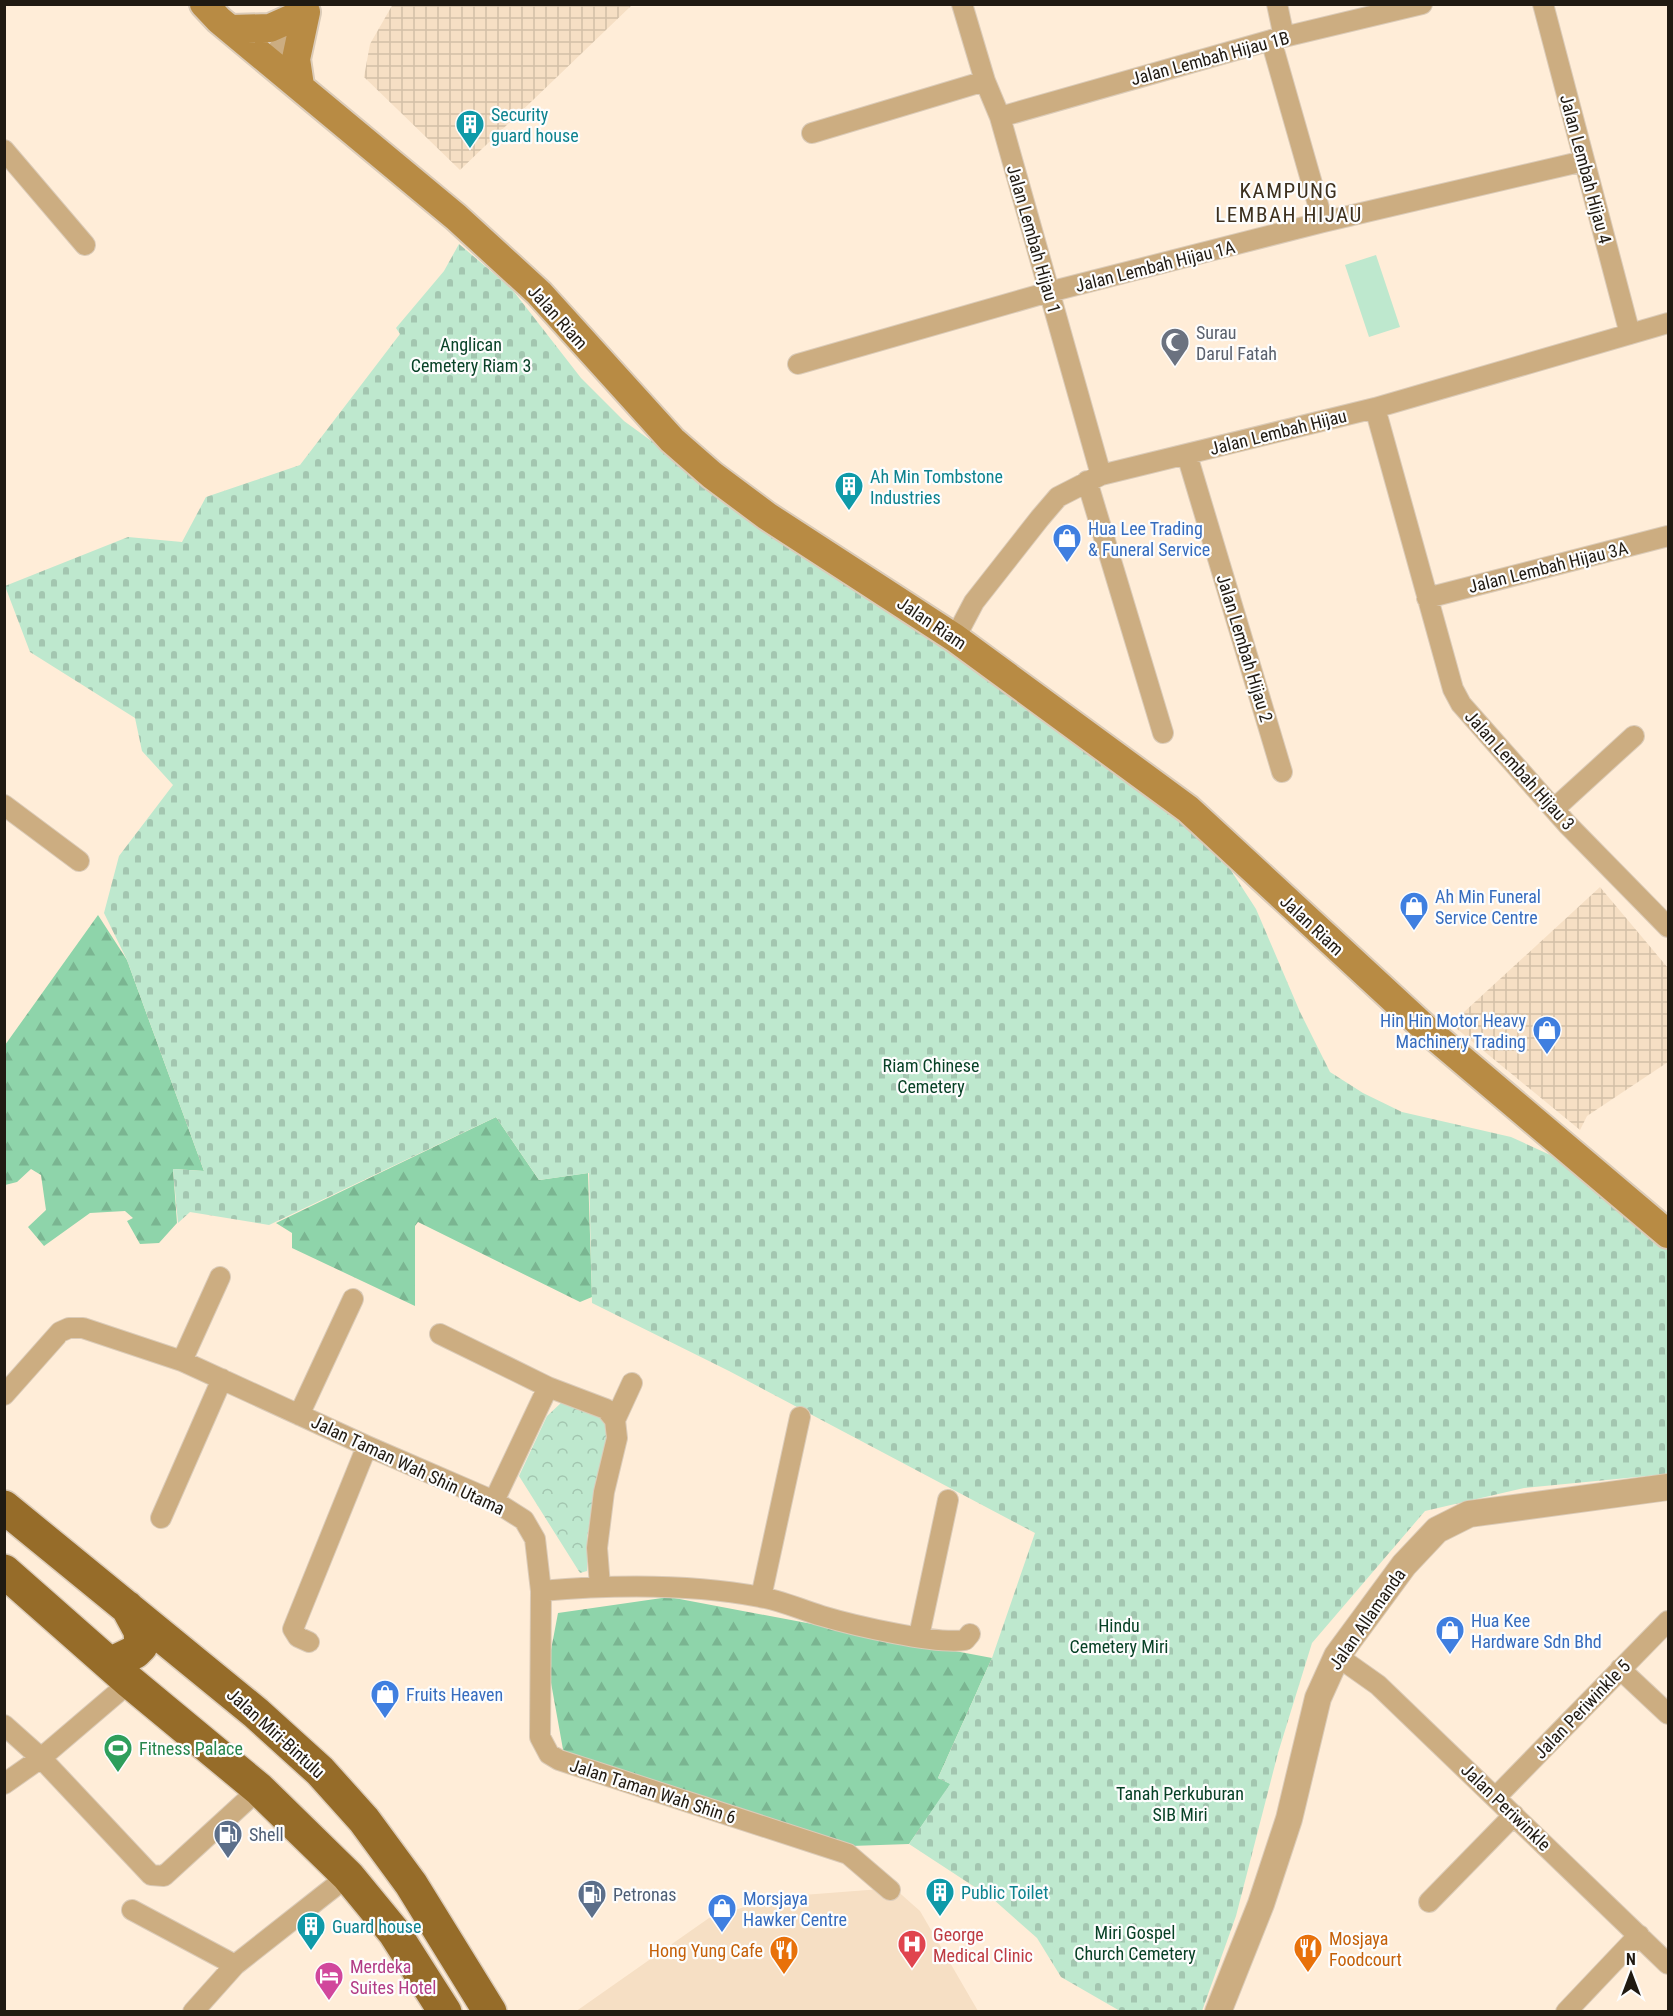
<svg xmlns="http://www.w3.org/2000/svg" width="1673" height="2016" viewBox="0 0 1673 2016" font-family="'Roboto Condensed',sans-serif">
	<style>
		.built { fill: #f6dfc4 }
		.industrial { fill: url(#industrial-grid) }
		.grass { fill: #bee8ce }
		.forest { fill: url(#forest-firs) }
		.cemetery { fill: url(#cemetery-stones) }
		.park { fill: url(#park-crowns) }
		.lines { fill: none; stroke-linecap: round; stroke-linejoin: round }
		.minor-casing { stroke: #dbcbb8; stroke-width: 22 }
		.tertiary-casing { stroke: #dbcbb8; stroke-width: 28 }
		.secondary-casing { stroke: #dbcbb8; stroke-width: 32 }
		.trunk-casing { stroke: #dbcbb8; stroke-width: 36 }
		.minor { stroke: #ccad81; stroke-width: 20 }
		.tertiary { stroke: #ccad81; stroke-width: 26 }
		.secondary { stroke: #b88b44; stroke-width: 28 }
		.trunk { stroke: #966c29; stroke-width: 33 }
		.labels { text-anchor: middle; dominant-baseline: central; stroke-width: 4.5; stroke-linejoin: round; paint-order: stroke }
		.street-label { font-size: 18px; fill: #201a12; stroke: #fdfdfd }
		.culture-label { font-size: 18px; fill: #0d838f; stroke: #fdfdfd; text-anchor: start }
		.worship-label { font-size: 18px; fill: #5b616d; stroke: #fdfdfd; text-anchor: start }
		.park-label { font-size: 18px; fill: #074126; stroke: #fdfdfd }
		.shop-label { font-size: 18px; fill: #366cbe; stroke: #fdfdfd; text-anchor: start }
		.leisure-label { font-size: 18px; fill: #27864d; stroke: #fdfdfd; text-anchor: start }
		.service-label { font-size: 18px; fill: #4e5e75; stroke: #fdfdfd; text-anchor: start }
		.health-label { font-size: 18px; fill: #be3a42; stroke: #fdfdfd; text-anchor: start }
		.food-label { font-size: 18px; fill: #c56008; stroke: #fdfdfd; text-anchor: start }
		.hotel-label { font-size: 18px; fill: #b23c85; stroke: #fdfdfd; text-anchor: start }
		.quarter-label { font-size: 21px; letter-spacing: 1.5px; fill: #3d301e; stroke: #fdfdfd }
	</style>
	<defs>
		<pattern id="industrial-grid" width="8" height="8" patternUnits="userSpaceOnUse" patternTransform="scale(1.5)"><rect width="8" height="8" fill="#f6dfc4"/><path d="M0 4h8M4 0v8" fill="none" stroke="#d3bfa7"/></pattern>
		<pattern id="forest-firs" width="22" height="20" patternUnits="userSpaceOnUse" patternTransform="scale(1.5)"><rect width="22" height="20" fill="#8ed4aa"/><path d="M5 1l3.5 6h-7zM16 11l3.5 6h-7z" fill="#7ab591"/></pattern>
		<pattern id="cemetery-stones" width="16" height="16" patternUnits="userSpaceOnUse" patternTransform="scale(1.5)"><rect width="16" height="16" fill="#bee8ce"/><path d="M2 7V4a2 2 0 0 1 4 0v3zM10 15v-3a2 2 0 0 1 4 0v3z" fill="#a3c6b0"/></pattern>
		<pattern id="park-crowns" width="20" height="18" patternUnits="userSpaceOnUse" patternTransform="scale(1.5)"><rect width="20" height="18" fill="#bee8ce"/><path d="M2 6a3 3 0 1 1 6 0M12 15a3 3 0 1 1 6 0" fill="none" stroke="#a3c6b0"/></pattern>
	</defs>
	<rect width="100%" height="100%" fill="#ffedd8"/>
	<path class="built" d="M894,1888l26,23 58,100 -403,1 134,-94 68,-21z"/>
	<path class="industrial" d="M393,4h239v1l-172,165 -96,-93 6,-33z
		M1600,887l68,81v94l-81,54 -7,14 -129,-106z"/>
	<path class="grass" d="M1376,255l24,72 -31,10 -24,-72z"/>
	<path class="forest" d="M98,915l29,45 77,211 -31,-2 4,54 -18,20 -19,1 -13,-23 6,-3 -8,-7 -35,2 -46,33 -16,-19 18,-17 -5,-35 -10,-6 -14,13 -12,3v-140z
		M496,1117l43,63 49,-7 4,124 -12,5 -162,-80 -3,4v80l-123,-58v-15l-16,-10z
		M669,1597l323,61 -54,120 13,6 -42,60 -58,2 -287,-91 -16,-89 10,-53z"/>
	<path class="cemetery" d="M459,244l52,44 70,90 43,43 218,159 130,86 203,148 48,44 33,51 44,103 30,60 33,21 39,19 109,25 70,32 87,73v232l-144,14 -99,23 -113,132 -34,110 -42,163 -34,95h-82l-59,-34 -24,-39 -44,-39 -84,-55 41,-60 -12,-6 54,-120 43,-125 -306,-162 -137,-68 -3,-130 -50,7 -43,-63 -227,108 -79,-13 -12,11 -5,-54 31,2 -77,-211 -23,-47 15,-57 54,-71 -31,-34 -7,-33 -105,-66 -25,-66 123,-49 54,5 24,-45 94,-32 100,-131 -4,-6 48,-57z"/>
	<path class="park" d="M562,1402l39,14 8,9 -22,112v34l-7,2 -61,-97 28,-60z"/>
	<g class="lines">
		<g class="minor-casing">
			<path id="minor" d="M962,4l23,77 15,36 101,358
				M1277,4l7,33
				M1543,4l87,330
				M1271,40l52,182
				M1000,117l271,-77 151,-36
				M812,133l173,-52
				M4,150l81,95
				M798,364l251,-72 274,-70 261,-61
				M1375,408l78,281 8,15 106,120 101,103
				M1187,455l95,317
				M1087,481l76,252
				M1427,598l241,-62
				M955,638l19,-36 66,-84 18,-21 43,-22 274,-67 293,-85
				M4,805l75,56
				M1554,809l80,-73
				M440,1334l108,53 58,22 9,11 2,18 -13,54 -7,56 3,38
				M182,1361l38,-84
				M4,1395l56,-63 9,-4h14l99,33 185,85 127,55 30,19 11,19 6,52c69,-6 151,-7 219,6 21,3 41,13 62,19 30,9 115,29 143,24l5,-6
				M299,1415l54,-116
				M615,1420l17,-37
				M494,1501l54,-114
				M161,1518l61,-139
				M541,1591l-1,146 9,17 10,6 289,94 42,36
				M761,1597l39,-180
				M919,1636l29,-136
				M309,1642l-11,-5 -5,-8 74,-183
				M1337,1656l41,29 290,279
				M1620,1669l48,45
				M4,1725l37,33 110,117 13,1 95,-87
				M4,1784l37,-26 89,-76
				M1496,1797l172,-176
				M1429,1902l85,-87
				M132,1910l103,55
				M193,2012l42,-47 113,-89
				M1566,2012l73,-77"/>
		</g>
		<g class="tertiary-casing">
			<path id="tertiary" d="M273,63l31,-47
				M1218,2012l43,-108 28,-85 29,-121 19,-42 67,-91 33,-35 32,-16 199,-27"/>
		</g>
		<g class="secondary-casing">
			<path id="secondary" d="M204,4l15,16 237,197 83,76 133,147 40,35 55,41 188,122 233,171 239,221 241,204
				M231,29l39,-1 36,-16
				M300,86l-4,-27 10,-47"/>
		</g>
		<g class="trunk-casing">
			<path id="trunk" d="M4,1507l252,206 64,58 44,49 47,64 79,128
				M4,1571l126,111 129,107 89,87 46,56 51,80
				M110,1664l25,-12 6,-6 -1,-15 -13,-24"/>
		</g>
		<use href="#minor" class="minor"/>
		<use href="#tertiary" class="tertiary"/>
		<use href="#secondary" class="secondary"/>
		<use href="#trunk" class="trunk"/>
	</g>
	<defs>
		<g id="building-pin" transform="scale(1.5)"><path d="M0 17L-7.5 6A9.5 9.5 0 1 1 7.5 6Z" fill="#0f9aa8" stroke="#fdfdfd"/><path d="M-4-6H4V6H1V3H-1V6H-4ZM-2.5-4.3h1.7v1.8h-1.7ZM.8-4.3h1.7v1.8H.8ZM-2.5-1h1.7V.8h-1.7ZM.8-1h1.7V.8H.8Z" fill="#fff"/></g>
		<g id="mosque-pin" transform="scale(1.5)"><path d="M0 17L-7.5 6A9.5 9.5 0 1 1 7.5 6Z" fill="#6b7280" stroke="#fdfdfd"/><path d="M3.5-4.9A6 6 0 1 0 3.5 4.9A5 5 0 1 1 3.5-4.9Z" fill="#fff"/></g>
		<g id="shop-pin" transform="scale(1.5)"><path d="M0 17L-7.5 6A9.5 9.5 0 1 1 7.5 6Z" fill="#3f7fe0" stroke="#fdfdfd"/><path d="M-5-2.5h2.3a2.7 3.5 0 0 1 5.4 0H5L5.5 6h-11ZM-1.5-2.5h3a1.5 2.3 0 0 0-3 0Z" fill="#fff"/></g>
		<g id="stadium-pin" transform="scale(1.5)"><path d="M0 17L-7.5 6A9.5 9.5 0 1 1 7.5 6Z" fill="#2e9e5b" stroke="#fdfdfd"/><path d="M0-5a6.5 5 0 1 0 0 10a6.5 5 0 1 0 0-10ZM-3.5-1.8h7v3.6h-7Z" fill="#fff"/></g>
		<g id="fuel-pin" transform="scale(1.5)"><path d="M0 17L-7.5 6A9.5 9.5 0 1 1 7.5 6Z" fill="#5c6f8a" stroke="#fdfdfd"/><path d="M-5.5-6h7V0h2V4h1.3V-2.5L3-4.5l.8-.8L6-3V5H2.5V1h-1V6h-7ZM-4.2-4.7v3.2H.2V-4.7Z" fill="#fff"/></g>
		<g id="hospital-pin" transform="scale(1.5)"><path d="M0 17L-7.5 6A9.5 9.5 0 1 1 7.5 6Z" fill="#e0444e" stroke="#fdfdfd"/><path d="M-5-5h3v3.5h4V-5h3V5h-3V1.5h-4V5h-3Z" fill="#fff"/></g>
		<g id="restaurant-pin" transform="scale(1.5)"><path d="M0 17L-7.5 6A9.5 9.5 0 1 1 7.5 6Z" fill="#e8710a" stroke="#fdfdfd"/><path d="M-5-6h1v4h1v-4h1v4h1v-4h1v5L-1.5 .5V6h-2V.5L-5-1ZM5-6V6H3V1.5H1.5Q1.5-4 5-6Z" fill="#fff"/></g>
		<g id="hotel-pin" transform="scale(1.5)"><path d="M0 17L-7.5 6A9.5 9.5 0 1 1 7.5 6Z" fill="#d1479c" stroke="#fdfdfd"/><path d="M-6-4.5h1.5V1H6V5H4.5V3h-9V5H-6ZM-4 0a1.8 1.8 0 1 1 3.6 0ZM.5 0V-2.5h3Q6-2.5 6 0Z" fill="#fff"/></g>
	</defs>
	<g fill-rule="evenodd">
		<use href="#building-pin" x="470" y="124"/>
		<use href="#mosque-pin" x="1175" y="342"/>
		<use href="#building-pin" x="849" y="486"/>
		<use href="#shop-pin" x="1067" y="538"/>
		<use href="#shop-pin" x="1414" y="906"/>
		<use href="#shop-pin" x="1547" y="1030"/>
		<use href="#shop-pin" x="1450" y="1630"/>
		<use href="#shop-pin" x="385" y="1694"/>
		<use href="#stadium-pin" x="118" y="1748"/>
		<use href="#fuel-pin" x="228" y="1834"/>
		<use href="#building-pin" x="940" y="1892"/>
		<use href="#fuel-pin" x="592" y="1894"/>
		<use href="#shop-pin" x="722" y="1908"/>
		<use href="#building-pin" x="311" y="1926"/>
		<use href="#hospital-pin" x="912" y="1944"/>
		<use href="#restaurant-pin" x="1308" y="1948"/>
		<use href="#restaurant-pin" x="784" y="1950"/>
		<use href="#hotel-pin" x="329" y="1976"/>
	</g>
	<g class="labels">
		<g class="street-label">
			<text transform="translate(1210 58) rotate(-15)">Jalan Lembah Hijau 1B</text>
			<text transform="translate(1586 169) rotate(75)">Jalan Lembah Hijau 4</text>
			<text transform="translate(1034 239) rotate(74)">Jalan Lembah Hijau 1</text>
			<text transform="translate(1155 266) rotate(-14)">Jalan Lembah Hijau 1A</text>
			<text transform="translate(558 317) rotate(48)">Jalan Riam</text>
			<text transform="translate(1278 432) rotate(-14)">Jalan Lembah Hijau</text>
			<text transform="translate(1548 567) rotate(-14)">Jalan Lembah Hijau 3A</text>
			<text transform="translate(932 623) rotate(34)">Jalan Riam</text>
			<text transform="translate(1245 648) rotate(73)">Jalan Lembah Hijau 2</text>
			<text transform="translate(1520 770) rotate(48)">Jalan Lembah Hijau 3</text>
			<text transform="translate(1312 925) rotate(43)">Jalan Riam</text>
			<text transform="translate(408 1465) rotate(25)">Jalan Taman Wah Shin Utama</text>
			<text transform="translate(1367 1619) rotate(-55)">Jalan Allamanda</text>
			<text transform="translate(1582 1709) rotate(-46)">Jalan Periwinkle 5</text>
			<text transform="translate(276 1733) rotate(42)">Jalan Miri-Bintulu</text>
			<text transform="translate(653 1791) rotate(18)">Jalan Taman Wah Shin 6</text>
			<text transform="translate(1506 1807) rotate(44)">Jalan Periwinkle</text>
		</g>
		<g class="culture-label">
			<text x="491" y="114">Security<tspan x="491" dy="21">guard house</tspan></text>
			<text x="870" y="476">Ah Min Tombstone<tspan x="870" dy="21">Industries</tspan></text>
			<text x="961" y="1892">Public Toilet</text>
			<text x="332" y="1926">Guard house</text>
		</g>
		<g class="worship-label">
			<text x="1196" y="332">Surau<tspan x="1196" dy="21">Darul Fatah</tspan></text>
		</g>
		<g class="park-label">
			<text x="471" y="344">Anglican<tspan x="471" dy="21">Cemetery Riam 3</tspan></text>
			<text x="931" y="1065">Riam Chinese<tspan x="931" dy="21">Cemetery</tspan></text>
			<text x="1119" y="1625">Hindu<tspan x="1119" dy="21">Cemetery Miri</tspan></text>
			<text x="1180" y="1793">Tanah Perkuburan<tspan x="1180" dy="21">SIB Miri</tspan></text>
			<text x="1135" y="1932">Miri Gospel<tspan x="1135" dy="21">Church Cemetery</tspan></text>
		</g>
		<g class="shop-label">
			<text x="1088" y="528">Hua Lee Trading<tspan x="1088" dy="21">&amp; Funeral Service</tspan></text>
			<text x="1435" y="896">Ah Min Funeral<tspan x="1435" dy="21">Service Centre</tspan></text>
			<text x="1526" y="1020" text-anchor="end">Hin Hin Motor Heavy<tspan x="1526" dy="21">Machinery Trading</tspan></text>
			<text x="1471" y="1620">Hua Kee<tspan x="1471" dy="21">Hardware Sdn Bhd</tspan></text>
			<text x="406" y="1694">Fruits Heaven</text>
			<text x="743" y="1898">Morsjaya<tspan x="743" dy="21">Hawker Centre</tspan></text>
		</g>
		<g class="leisure-label">
			<text x="139" y="1748">Fitness Palace</text>
		</g>
		<g class="service-label">
			<text x="249" y="1834">Shell</text>
			<text x="613" y="1894">Petronas</text>
		</g>
		<g class="health-label">
			<text x="933" y="1934">George<tspan x="933" dy="21">Medical Clinic</tspan></text>
		</g>
		<g class="food-label">
			<text x="1329" y="1938">Mosjaya<tspan x="1329" dy="21">Foodcourt</tspan></text>
			<text x="763" y="1950" text-anchor="end">Hong Yung Cafe</text>
		</g>
		<g class="hotel-label">
			<text x="350" y="1966">Merdeka<tspan x="350" dy="21">Suites Hotel</tspan></text>
		</g>
		<g class="quarter-label">
			<text x="1289" y="191">KAMPUNG<tspan x="1289" dy="24">LEMBAH HIJAU</tspan></text>
		</g>
	</g>
	<rect width="1673" height="2016" fill="none" stroke="#201a12" stroke-width="12"/>
	<g transform="translate(1631 1974)" stroke="#fdfdfd" stroke-width="4.5" paint-order="stroke">
	<path d="M0-4.5L10 22L0 15L-10 22Z" fill="#201a12"/>
	<text y="-9" font-size="16" font-weight="bold" text-anchor="middle" fill="#201a12">N</text>
	</g>
</svg>
